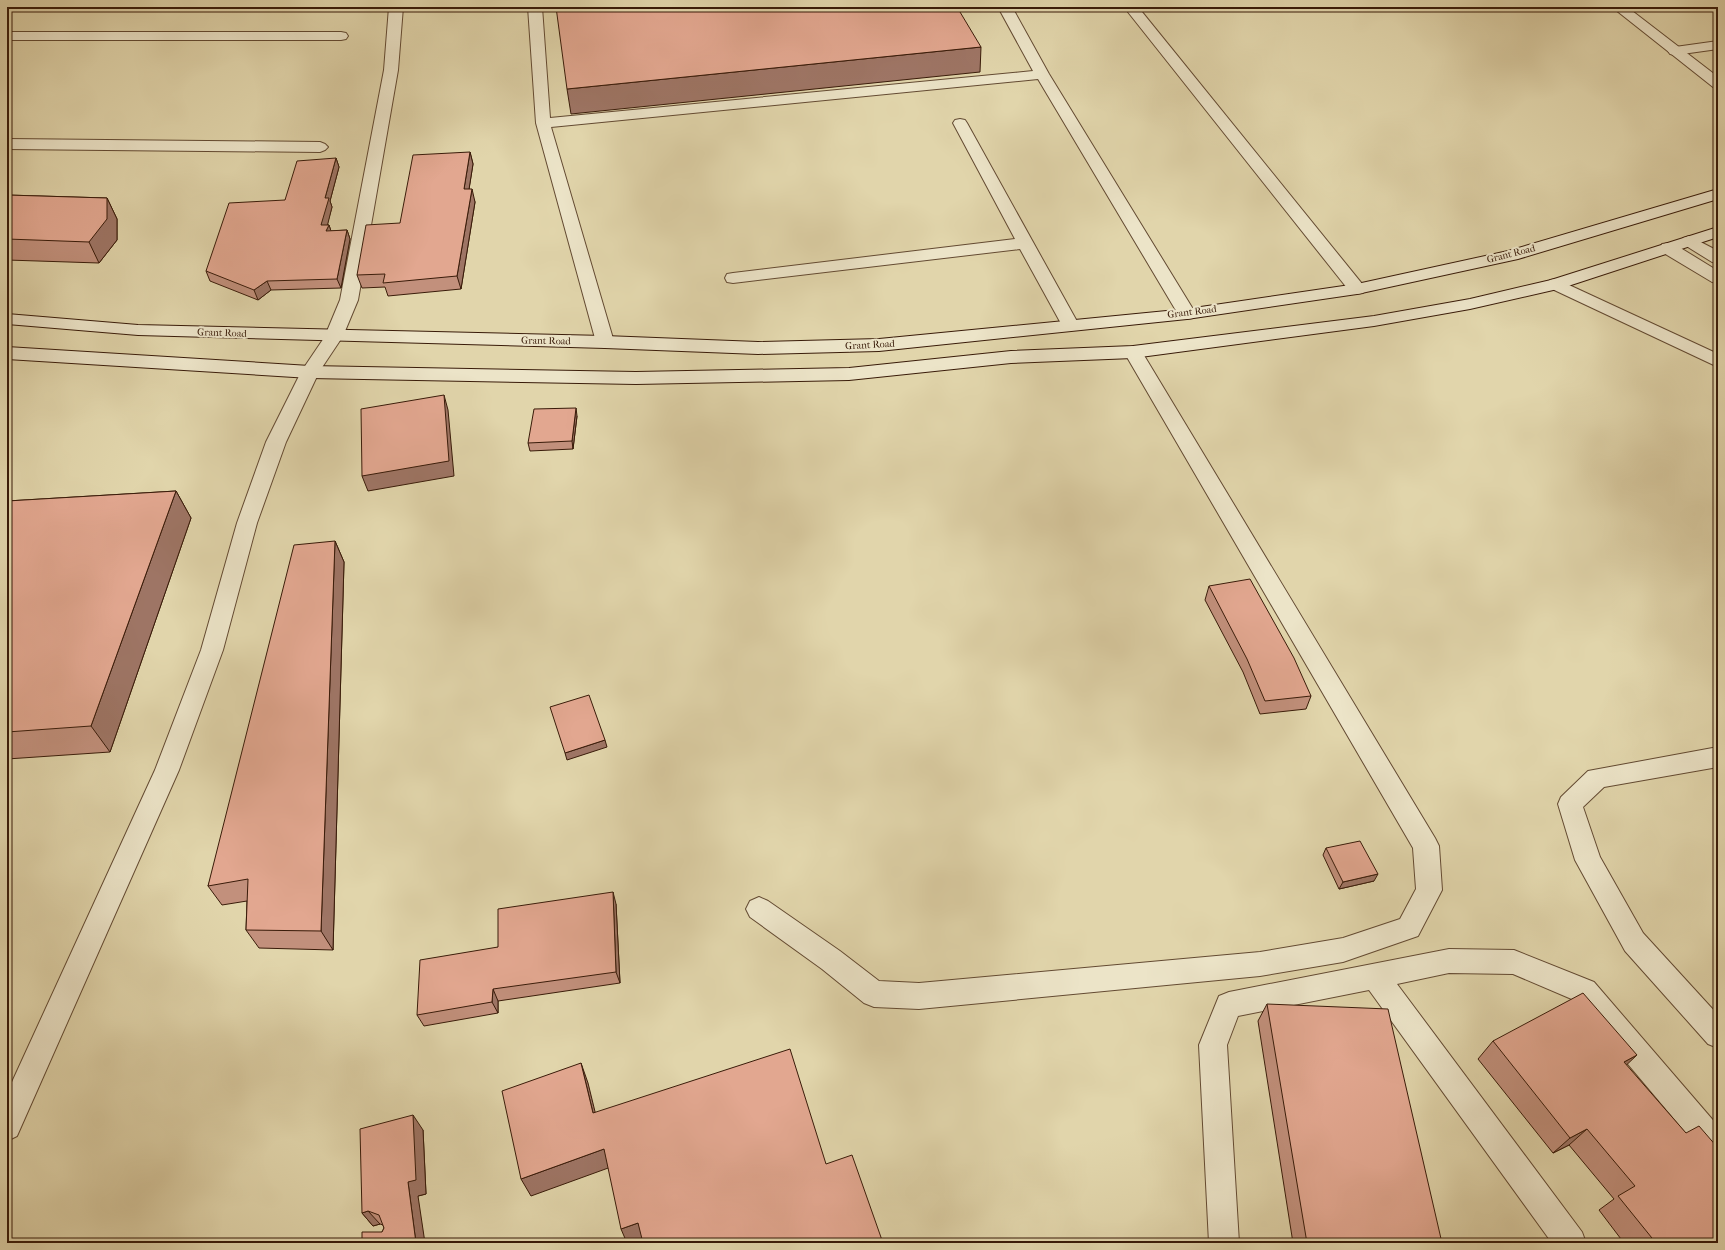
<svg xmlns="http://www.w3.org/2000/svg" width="1725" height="1250" viewBox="0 0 1725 1250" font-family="'IM FELL French Canon',serif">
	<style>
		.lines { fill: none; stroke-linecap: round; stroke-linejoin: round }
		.service-casing { stroke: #634a32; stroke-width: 2 }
		.minor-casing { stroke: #634a32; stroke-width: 2 }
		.tertiary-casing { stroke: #634a32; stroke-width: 2 }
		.secondary-casing { stroke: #391b09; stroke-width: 2 }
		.service { fill: #ece4c8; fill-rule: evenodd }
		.minor { fill: #ece4c8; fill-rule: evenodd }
		.tertiary { fill: #ece4c8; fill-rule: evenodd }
		.secondary { fill: #ece4c8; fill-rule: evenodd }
		.wall { fill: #c2907c; stroke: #391b09 }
		.shaded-wall { fill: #9e7565; stroke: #391b09 }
		.building { fill: #e2a790; stroke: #391b09 }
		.labels { text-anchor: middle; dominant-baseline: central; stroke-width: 4; stroke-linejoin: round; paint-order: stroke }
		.far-street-label { font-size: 10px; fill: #391b09; stroke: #ece4c8 }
	</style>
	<rect width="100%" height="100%" fill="#e1d5ab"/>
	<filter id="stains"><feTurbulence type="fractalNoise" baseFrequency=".005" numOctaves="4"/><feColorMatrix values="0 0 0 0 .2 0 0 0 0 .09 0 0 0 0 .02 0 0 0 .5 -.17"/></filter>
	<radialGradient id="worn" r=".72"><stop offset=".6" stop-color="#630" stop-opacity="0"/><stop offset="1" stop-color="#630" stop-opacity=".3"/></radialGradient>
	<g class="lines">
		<g class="service-casing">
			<path id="service" d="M528,7h14l8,111 483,-47 -35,-64h14l37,67 147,240 -3,4 -6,1 -6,-1 -3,-4 -140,-235 -487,48 63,215 -3,4 -6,2 -6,-2 -3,-4 -60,-219z
				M1124,7h14l225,278 3,4 -3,4 -6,1 -6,-1z
				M960,119l5,1 2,3 112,202 -3,4 -6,1 -6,-1 -44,-80 -287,34 -6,-1 -2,-4 2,-4 6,-1 282,-34 -62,-116 2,-3z
				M1689,236l29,15v12l-6,-1 -29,-18 -2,-3 2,-3z
				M1668,243l6,1 44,27v12l-6,-1 -50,-30 -2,-4 2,-4z
				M1133,346l6,2 3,4 293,486 4,8 3,44 -24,46 -75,26 -83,14 -341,33 -45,-2 -10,-4 -42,-34 -72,-52 -4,-8 4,-8 9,-4 9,4 72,50 39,30 40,2 341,-31 83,-14 57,-19 16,-30 -3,-41 -289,-496 3,-4z
				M1718,747v20l-114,20 -21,20 17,50 43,76 75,82v33l-10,-4 -83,-93 -50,-91 -17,-56 3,-7 27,-26z"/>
		</g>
		<g class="minor-casing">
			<path id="minor" d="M389,7h14l-5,63 -40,230 -15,36 -3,4 -6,1 -6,-1 -3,-4 15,-36 44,-230z
				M7,32h334l5,1 2,3 -2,3 -5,1h-334z
				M1718,41v8l-43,6 -5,-1 -2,-3 2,-3 5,-1z
				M7,139l313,3 5,2 3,3 -3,3 -5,2 -313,-3z
				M1449,949l65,1 80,32 124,144v38l-10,-5 -134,-159 -61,-26 -64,-1 -52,11 185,248 4,11h-34l-183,-253 -131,26 -11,29 12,198h-30l-10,-198 20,-49 10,-4z"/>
		</g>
		<g class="tertiary-casing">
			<path id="tertiary" d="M1612,7h15l91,70v11l-5,-1z
				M1556,279l162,75v13l-168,-79 -3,-4 3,-4z
				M334,331l6,1 3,4 -24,36 -33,70 -29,81 -34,127 -44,120 -162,366 -10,5v-48l148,-323 46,-120 36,-127 29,-81 35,-70 27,-40z"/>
		</g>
		<g class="secondary-casing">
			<path id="secondary" d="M1718,189v10l-200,60 -161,35 -170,25 -308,32 -121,3 -153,-6 -467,-13 -131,-11v-10l131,11 467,11 153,6 121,-3 308,-30 170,-25 151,-33z
				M1718,227v10l-156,51 -92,21 -96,17 -241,32 -122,5 -162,17 -213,4 -326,-6 -303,-19v-12l303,19 326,6 213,-4 162,-17 122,-5 241,-30 96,-17 81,-19z"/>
		</g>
		<use href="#service" class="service"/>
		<use href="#minor" class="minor"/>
		<use href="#tertiary" class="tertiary"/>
		<use href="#secondary" class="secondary"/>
	</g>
	<path class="wall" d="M470,152l3,12 -4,25 6,13 -14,87 -73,7 -3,-9 -23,1 -5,-13 43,-52z
		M336,158l3,9 -9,34 2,6 -5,18h2l2,6 16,-1 3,9 -9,49 -70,2 -13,10 -48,-19 -4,-10 79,-71z
		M7,195l100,3 10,21v21l-18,23 -92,-3z
		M577,416l-4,33 -43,2 -2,-8z
		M176,491l15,27 -81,234 -103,7v-258z
		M335,541l9,21 -11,388 -74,-2 -13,-18 1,-29 -25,4 -14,-19z
		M1209,586l102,110 -5,13 -46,5 -17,-42 -38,-72z
		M1326,848l48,33 -35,8 -16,-34z
		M616,904l4,79 -122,18v12l-74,13 -7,-11 81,-68z
		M1267,1004l175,239h-149l-35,-222z
		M1493,1041l133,24 92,178h-94l-25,-33 15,-11 -45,-54 -16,8 -75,-94z
		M423,1130l3,64 -8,2 -36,36 2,-4 -1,-3 -3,-1 -7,2 -11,-13z"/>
	<path class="shaded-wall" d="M981,47l-1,25 -409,42 -4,-25z
		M470,152l3,12 -6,38 -3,-13z
		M336,158l3,9 -9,34 2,6 -7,28 -4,-10 4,-27z
		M472,189l3,13 -14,87 -4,-13z
		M107,198l10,21v21l-18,23 -10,-21z
		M329,225l3,9 -6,-3z
		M347,230l3,9 -9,49 -4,-9z
		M267,281l4,9 -13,10 -4,-10z
		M444,395l4,15 6,66 -86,15 -6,-15z
		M576,408l1,8 -4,33 -1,-8z
		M176,491l15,27 -81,234 -19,-26z
		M335,541l9,21 -11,388 -12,-19z
		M605,740l2,7 -40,13 -2,-7z
		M1378,874l-4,7 -35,8 4,-7z
		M613,892l3,12 4,79 -4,-11z
		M493,989l5,12v12l-6,-11z
		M1637,1055l-18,17 5,-10z
		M581,1063l7,20 12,49 -7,-19z
		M413,1115l10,15 3,64 -8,2 7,47h-9l-8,-61z
		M1587,1129l-18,16 -16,8 17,-15z
		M604,1149l7,18 -80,29 -10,-17z
		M368,1211l12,13 -7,2 -11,-13z
		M638,1223l7,17 -9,3h-9l-6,-14z"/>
	<path class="building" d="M556,7h401l24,40 -414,42z
		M470,152l-6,37h8l-15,87 -74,7 2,-9 -28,1 9,-50 34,-2 13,-68z
		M336,158l-11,40h4l-8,27h8l-3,6 21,-1 -10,49 -70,2 -13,9 -48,-19 23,-68 56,-3 12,-39z
		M7,195l100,3v21l-18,23 -82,-3z
		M444,395l5,66 -87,15 -1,-67z
		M576,408l-4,33 -44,2 6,-34z
		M176,491l-85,235 -84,6v-231z
		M335,541l-14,390 -75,-1 2,-51 -40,7 86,-341z
		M1250,579l44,79 17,38 -46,5 -18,-42 -38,-73z
		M589,695l16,45 -40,13 -15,-46z
		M1360,841l18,33 -35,8 -17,-34z
		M613,892l3,80 -123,17 -1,13 -75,13 3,-55 78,-13v-38z
		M1583,993l54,62 -13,7 62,71 13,-7 19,22v95h-62l-38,-47 17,-10 -48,-57 -17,9 -77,-97z
		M1267,1004l121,5 54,234h-135z
		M790,1049l36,115 26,-9 31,88h-240l-5,-20 -17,6 -17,-80 -83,30 -19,-88 79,-28 12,50z
		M413,1115l3,65 -8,2 8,61h-54v-11h20l2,-4 -5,-13 -11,-4 -6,2 -2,-84z"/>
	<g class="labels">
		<g class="far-street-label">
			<text transform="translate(1511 254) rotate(-14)">Grant Road</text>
			<text transform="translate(1192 312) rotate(-7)">Grant Road</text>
			<text transform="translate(222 333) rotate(2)">Grant Road</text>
			<text transform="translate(546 341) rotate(1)">Grant Road</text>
			<text transform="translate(870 345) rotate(-3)">Grant Road</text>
		</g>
	</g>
	<rect width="1725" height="1250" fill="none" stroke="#e1d5ab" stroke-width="24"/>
	<rect x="8" y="8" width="1709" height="1234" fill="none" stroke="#391b09" stroke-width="2"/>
	<rect x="12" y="12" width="1701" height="1226" fill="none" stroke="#391b09"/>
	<rect width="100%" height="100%" filter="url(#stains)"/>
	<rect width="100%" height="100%" fill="url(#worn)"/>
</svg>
